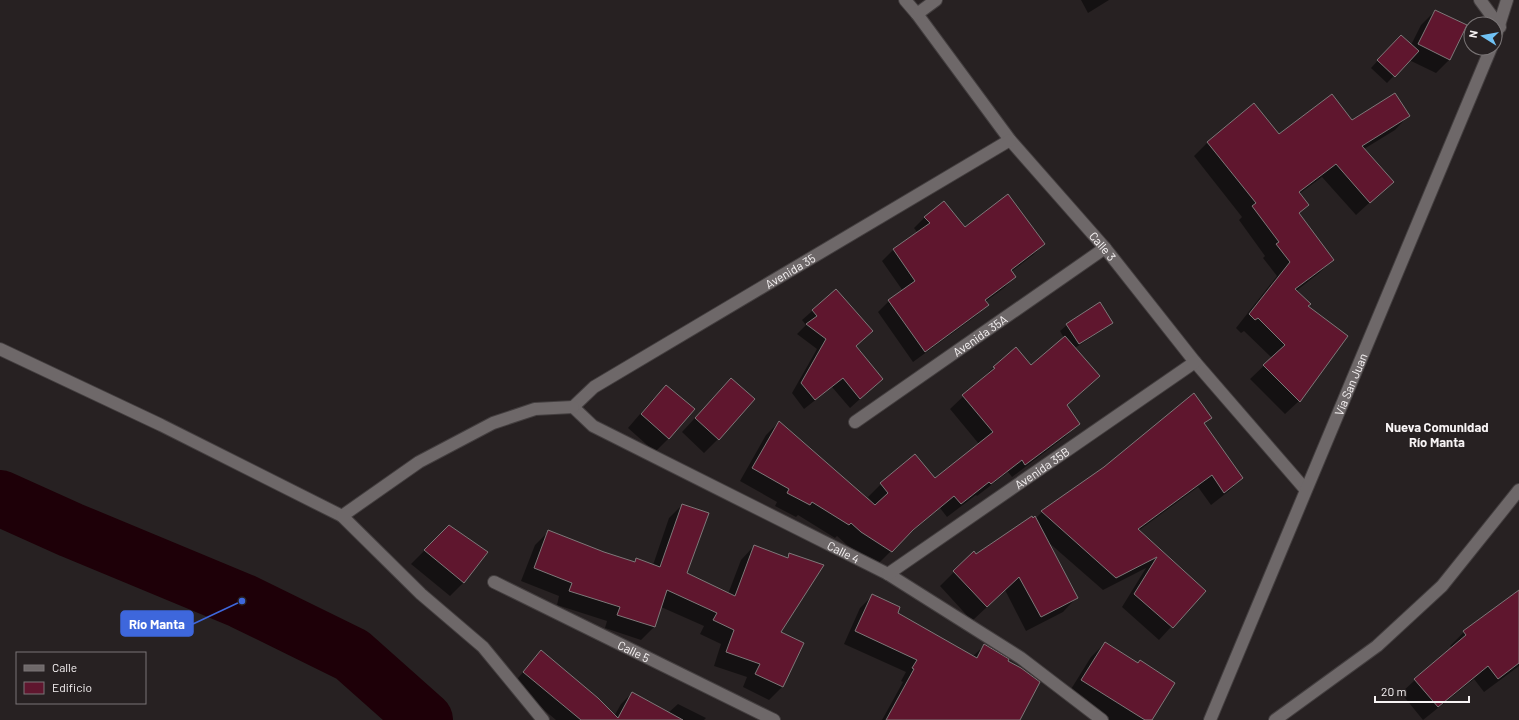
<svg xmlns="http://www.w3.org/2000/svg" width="1519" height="720" viewBox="0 0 1519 720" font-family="Barlow,sans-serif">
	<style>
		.shadow { fill: #0007 }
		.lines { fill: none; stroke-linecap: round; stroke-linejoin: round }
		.river { stroke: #1e0008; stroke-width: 56 }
		.building { fill: #5f162e; stroke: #7e7879 }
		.lane-casing { stroke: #433e3f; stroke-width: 14 }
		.street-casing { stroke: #433e3f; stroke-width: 14 }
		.secondary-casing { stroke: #433e3f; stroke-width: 14 }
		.lane { stroke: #6e6869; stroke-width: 12 }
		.street { stroke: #6e6869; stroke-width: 12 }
		.secondary { stroke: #6e6869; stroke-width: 12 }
		.labels { text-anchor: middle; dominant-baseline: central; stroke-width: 3.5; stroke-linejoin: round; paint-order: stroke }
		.street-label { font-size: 12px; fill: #f7f3f4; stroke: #272122 }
		.neighbourhood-label { font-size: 13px; font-weight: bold; fill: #f7f3f4; stroke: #272122 }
		.leader { fill: none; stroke: #3e67dc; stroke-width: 1.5 }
		.callout-dot { fill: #3e67dc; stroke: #272122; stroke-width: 1.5 }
		.callout { fill: #3e67dc; stroke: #3e67dc; stroke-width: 1.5 }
		.callout-label { font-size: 13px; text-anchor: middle; font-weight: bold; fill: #fff }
	</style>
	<rect width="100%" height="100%" fill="#272122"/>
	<path class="shadow" d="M1081,0h28l-21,13z
		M1435,11l15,48 -14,14 -27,-13 -22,23 -16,-15 23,-25 17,2 10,-20z
		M1408,116l-13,14 -31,19 28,33 -36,33 -34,-38 -23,17 8,11 -9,9 35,46 -14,13 -23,18 11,16 40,29 -48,65 -14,13 -35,-35 22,-21 -28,-27 -3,2 -5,-5 41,-52 -14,-18 2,-2 -26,-36 3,-3 -48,-61 14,-14 70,-7 73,-13z
		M925,217l40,12 79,15 -11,11 -22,17 4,5 -11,11 -19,14 3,3 -12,11 -63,46 -35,-50 11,-11 14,-10 -21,-30 11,-11 25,-17 -4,-5z
		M836,290l19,56 27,33 -32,29 -18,-21 -28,22 -12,-16 25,-44 -20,-15 9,-9 -4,-5z
		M1111,322l-7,7 -29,19 -9,58 12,18 -13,13 -53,40 -4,-5 -31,24 -1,-1 -29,22 -7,-9 -38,32 -24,24 -31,-19 -10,-9 -2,2 -37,-23 -2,2 -21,-11 2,-4 -37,-21 26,-46 13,-13 95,82 -6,-7 13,-13 53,-5 45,-35 -29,-35 44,-42h37l33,-29 -4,-7 7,-6z
		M731,379l-13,60 -14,14 -22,-21z
		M666,386l3,52 -14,14 -27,-24 24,-28z
		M1210,417l-6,7 38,54 -13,13 -18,14 -13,-18 -60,44 66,60 -45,49 -37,-33 24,-39 -43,22 -56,-49 29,57 -13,14 -37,19 -21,-41 -33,31 -32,-35 14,-14 22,-17 59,-36 7,-7 62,-45z
		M682,505l4,69 42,20 13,-34 13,-14 32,12 3,-4 -10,79 24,11 -21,43 -13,13 -26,-13 4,-10 -33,-11 7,-22 -21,-10 4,-8 -43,-19 -7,20 -13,13 -36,-12 2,-7 -50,-16 2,-9 -38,-15 14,-36 14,-14 54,22 30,9 3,-2 17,5 16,-47z
		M449,526l15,56 -14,14 -39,-32z
		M873,595l23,19 77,42 12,-11 34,75h-137l21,-38 -2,-1 5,-9 -62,-28 16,-36z
		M1519,598v68l-35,26 -10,-13 -51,41 -22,-27 14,-13 37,-32 -2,-2 14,-14z
		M1105,643l45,77h-40l-42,-26 23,-37z
		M541,651l63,69h-48l-43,-36z
		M632,693l36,20 10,-9 28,14 -2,2h-92l9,-16z"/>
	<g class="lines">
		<path class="river" d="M0,498l71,32 171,71 110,54 73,65"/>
	</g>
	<path class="building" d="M1435,10l32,15 -17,35 -32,-16z
		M1401,35l18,16 -24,26 -18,-17z
		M1395,93l15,23 -48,30 32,36 -24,21 -34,-39 -37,28 10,13 -10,8 35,47 -39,29 16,15 -3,2 40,30 -48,66 -37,-37 22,-20 -27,-27 -3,2 -6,-6 41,-52 -14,-18 3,-2 -27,-36 4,-3 -49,-61 47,-39 25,31 53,-40 20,26z
		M1008,194l37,50 -34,26 5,7 -31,23 4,5 -64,47 -37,-52 27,-19 -22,-32 37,-26 -6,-6 20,-16 21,26z
		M836,289l37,42 -17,15 27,33 -23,20 -17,-21 -28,22 -14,-17 25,-44 -20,-15 11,-8 -5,-6z
		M1100,302l13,21 -34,21 -13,-20z
		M1065,336l35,40 -33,29 13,19 -55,41 -3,-5 -31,24 -2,-2 -28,22 -7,-8 -41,34 -21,22 -31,-20 -10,-9 -2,2 -37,-23 -2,3 -23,-12 2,-4 -37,-21 27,-47 96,84 13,-12 -8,-10 35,-29 20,24 58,-46 -31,-37 33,-27 -2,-1 23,-20 15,18z
		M731,378l24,21 -36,41 -24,-22z
		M666,385l29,24 -26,30 -28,-25z
		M1194,393l18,25 -8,5 39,55 -19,15 -12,-18 -74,54 68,62 -33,37 -39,-34 23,-37 -41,21 -75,-67 63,-44z
		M682,504l27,9 -22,60 48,23 19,-51 34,13 1,-5 35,12 -43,67 23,11 -21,44 -28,-13 5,-10 -34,-12 8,-22 -21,-10 4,-7 -50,-23 -12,37 -38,-12 3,-8 -51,-16 3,-8 -38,-15 14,-38 56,22 31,10 1,-4 24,9z
		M1032,516l1,2 2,-2 43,82 -37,19 -22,-40 -32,30 -34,-36 21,-20 2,3z
		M449,525l39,27 -24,31 -40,-33z
		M1519,590v73l-21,16 -10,-13 -50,41 -24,-28 52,-44 -3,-4z
		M872,594l28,13 -2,6 79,45 7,-14 25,15 -1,2 13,7 19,14 -20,38h-134l28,-51 -2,-1 5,-8 -62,-29z
		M1105,642l33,21 2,-3 35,23 -23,37h-7l-64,-40z
		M541,650l57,48 20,20 14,-26 51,28h-102l-58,-48z"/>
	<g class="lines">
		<g class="lane-casing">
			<path id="lane" d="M0,349l161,76 181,91"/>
		</g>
		<g class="street-casing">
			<g id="street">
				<path id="s1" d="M905,0l12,14 93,126 95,108 90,114 110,127"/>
				<path d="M1480,0l20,27"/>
				<path d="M917,14l19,-14"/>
				<path id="s2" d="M573,407l20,19 295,148 133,84 81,62"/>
				<path id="s3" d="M573,407l21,-20 416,-247"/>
				<path id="s4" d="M855,422l250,-174"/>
				<path id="s5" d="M888,574l307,-212"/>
				<path id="s6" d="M494,582l280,138"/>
				<path d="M543,720l-60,-73 -62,-53 -79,-78 77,-54 74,-39 42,-14 38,-2"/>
				<path d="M1275,720l102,-74 65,-60 77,-96"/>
			</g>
		</g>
		<g class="secondary-casing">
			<g id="secondary">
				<path d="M1495,38l12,-38"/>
				<path id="s7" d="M1210,720l281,-672"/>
			</g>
		</g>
		<use href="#lane" class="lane"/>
		<use href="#street" class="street"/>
		<use href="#secondary" class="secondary"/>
	</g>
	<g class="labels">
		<g class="street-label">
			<text stroke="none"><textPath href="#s1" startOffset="316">Calle 3</textPath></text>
			<text stroke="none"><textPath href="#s3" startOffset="257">Avenida 35</textPath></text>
			<text stroke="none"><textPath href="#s4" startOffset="152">Avenida 35A</textPath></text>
			<text stroke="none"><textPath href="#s7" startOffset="364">Vía San Juan</textPath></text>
			<text stroke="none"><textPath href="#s5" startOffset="187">Avenida 35B</textPath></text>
			<text stroke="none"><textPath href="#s2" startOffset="308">Calle 4</textPath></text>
			<text stroke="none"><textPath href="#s6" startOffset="156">Calle 5</textPath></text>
		</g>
		<g class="neighbourhood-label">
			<text x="1437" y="427">Nueva Comunidad<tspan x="1437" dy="15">Río Manta</tspan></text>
		</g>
	</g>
	<path class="leader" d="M242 601L193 624"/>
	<circle class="callout-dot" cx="242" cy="601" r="4"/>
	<rect class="callout" x="121" y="611" width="72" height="25" rx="4"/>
	<g class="callout-label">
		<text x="157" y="629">Río Manta</text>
	</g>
	<rect x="16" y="652" width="130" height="52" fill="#272122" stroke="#7a7576"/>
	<rect x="24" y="665" width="20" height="6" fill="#6e6869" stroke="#7a7576"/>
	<text x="52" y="672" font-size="12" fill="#f7f3f4">Calle</text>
	<rect x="24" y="682" width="20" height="12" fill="#5f162e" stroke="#7a7576"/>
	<text x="52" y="692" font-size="12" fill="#f7f3f4">Edificio</text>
	<g transform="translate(1483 36) rotate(281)"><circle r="19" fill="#272122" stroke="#7a7576"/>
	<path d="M0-3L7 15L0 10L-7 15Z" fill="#70c2f4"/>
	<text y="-6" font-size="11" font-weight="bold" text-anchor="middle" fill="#f7f3f4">N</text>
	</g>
	<path d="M1375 696v6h94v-6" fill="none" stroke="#f7f3f4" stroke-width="2"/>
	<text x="1381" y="696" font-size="12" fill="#f7f3f4" stroke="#272122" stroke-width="3" paint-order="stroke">20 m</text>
</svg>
